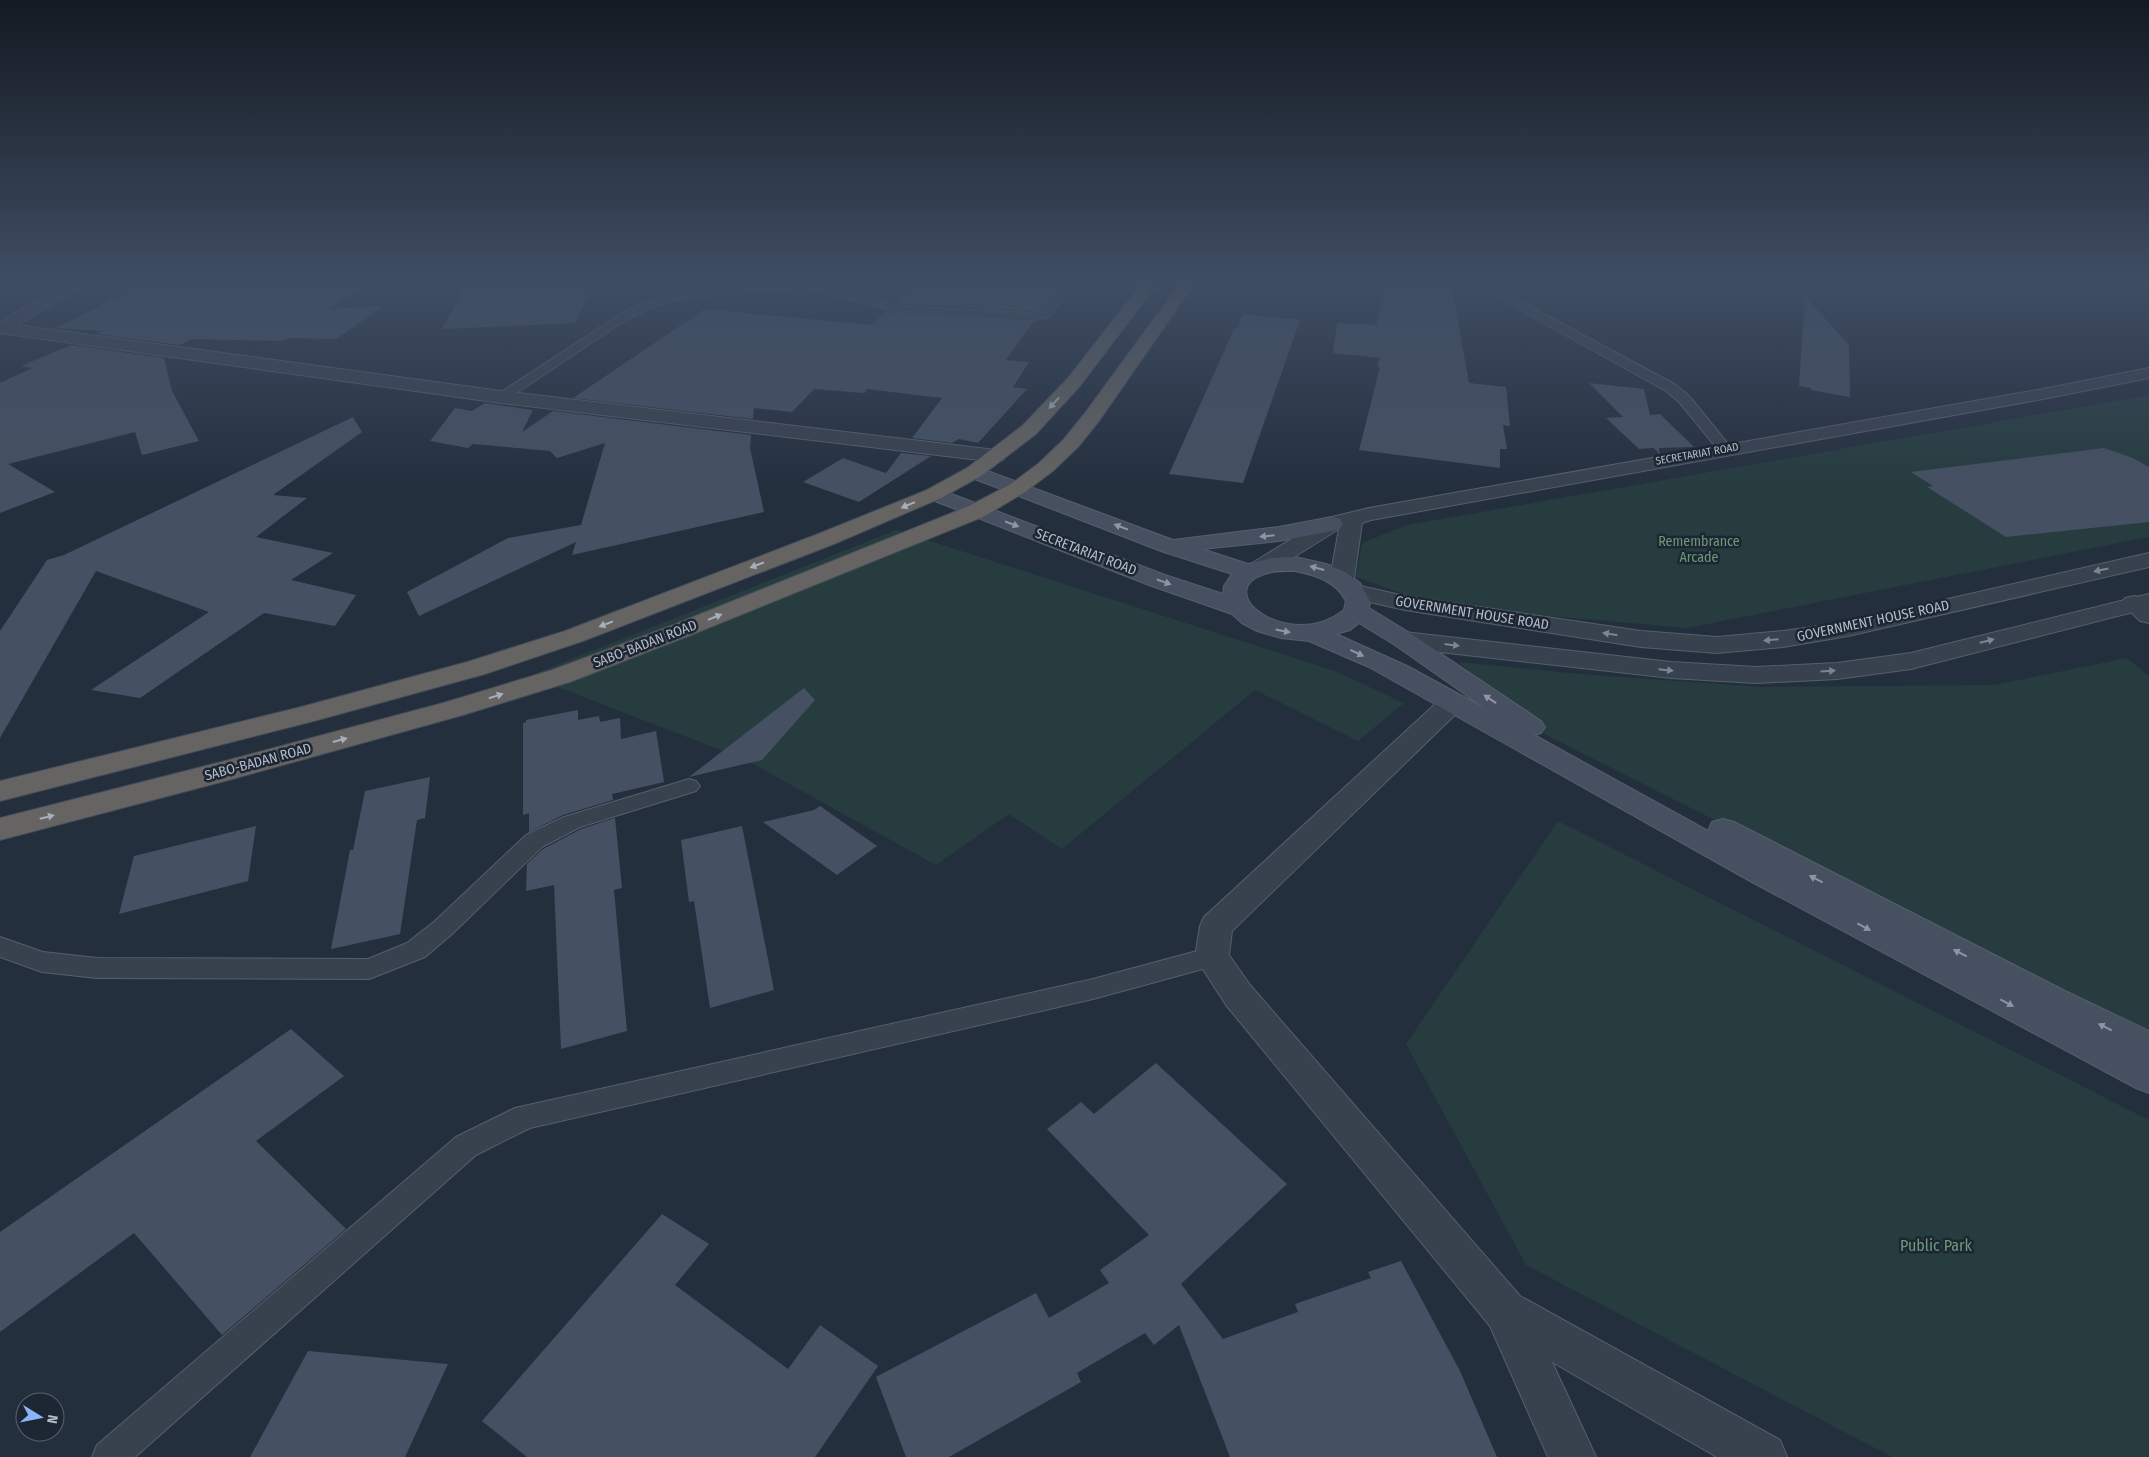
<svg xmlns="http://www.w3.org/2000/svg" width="2149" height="1457" viewBox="0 0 2149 1457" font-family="'Fira Sans Condensed',sans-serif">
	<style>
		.green { fill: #263c3f }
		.building { fill: #455162 }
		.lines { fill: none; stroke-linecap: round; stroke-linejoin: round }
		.service-casing { stroke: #565f6c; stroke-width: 2 }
		.minor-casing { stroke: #565f6c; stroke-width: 2 }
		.tertiary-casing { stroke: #565f6c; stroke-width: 2 }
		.secondary-casing { stroke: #565f6c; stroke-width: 2 }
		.trunk-casing { stroke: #434c59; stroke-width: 2 }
		.service { fill: #38414e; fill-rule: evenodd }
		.minor { fill: #38414e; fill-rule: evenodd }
		.tertiary { fill: #38414e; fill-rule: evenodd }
		.secondary { fill: #465061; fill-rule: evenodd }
		.trunk { fill: #656462; fill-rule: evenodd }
		.oneway { fill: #a8afba }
		.oneway2 { fill: #8e96a5 }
		.oneway3 { fill: #7c8592 }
		.labels { text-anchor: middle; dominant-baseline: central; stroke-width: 5; stroke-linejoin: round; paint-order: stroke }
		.far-street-label { font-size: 11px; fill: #b4bcc9; stroke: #1d2633 }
		.park-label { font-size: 14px; fill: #6b9a76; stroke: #1d2633 }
		.street-label { font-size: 14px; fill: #b4bcc9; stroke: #1d2633 }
		.near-park-label { font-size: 16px; fill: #6b9a76; stroke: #1d2633 }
	</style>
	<rect width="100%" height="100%" fill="#242f3e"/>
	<path class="green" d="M2149,395v142l-462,91 -250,-22 -81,-29 6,-34 45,-18z
		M896,530l439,141 69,32 -46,38 -103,-51 -193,159 -53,-35 -73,51 -192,-106 -215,-83z
		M2127,658l22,18v363l-603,-304 -88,-73 122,12 181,13 233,-2z
		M1558,821l591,299v337h-257l-366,-192 -120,-221z"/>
	<path class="building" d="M562,283l-1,2h33l-19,38 -133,6 22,-40z
		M916,283h144l-19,26 -11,2 -136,-8z
		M1398,283h53l18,100 37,4 4,39 -7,-1 4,24h-7v19l-141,-18 21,-83h-3l3,-9 -47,-5 4,-30 39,2 10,-37 10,1z
		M212,285l-7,5 158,-5 -34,24 55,-3 -48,33 -48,-1 -5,3 -92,-2 -11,6 -83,-11 6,-3 -47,-3 77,-39z
		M1805,296l44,49 1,52 -39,-7v-2l-12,-2z
		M705,309l167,16 14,-14 12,3 135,8 -27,38 23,2 -16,25 14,2 -49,54 -19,-4 -7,4 -40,-5 30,-40 -75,-9 -3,4 -50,-4 -22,23 -38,-4 -1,11 -180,-21z
		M1243,314l57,6 -57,163 -74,-9 65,-145h3z
		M71,345l93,13 8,33 27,50 -57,14 -7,-23 -127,32 47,28 -55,21v-130l32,-15 -11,-2z
		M1589,383l55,6 6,26 10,-1 34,33 -35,1 1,7 -6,-7 -15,1 -33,-31 17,-1z
		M485,403l48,7 -11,22 31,-21 198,24 -1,13 14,64 -192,43 4,-13 -157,74 -12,-24 101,-54 73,-13 24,-82 -48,15 -7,-7 -77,-7 -5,4 -38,-7 25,-33 17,3z
		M353,417l9,15 -89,63 34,3 -51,39 77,16 -42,27 65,15 -21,31 -71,-13 -124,85 -49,-8 118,-78 -113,-41 -96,167v-107l47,-71 17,-5z
		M2104,448l29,10 16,9v55l-143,15 -79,-50 6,-1 -22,-14z
		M901,453l30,3 -72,46 -56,-20 40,-24 43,15z
		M804,688l11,12 -53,60 -73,17z
		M578,710v10l21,-4 1,6 20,-4 1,21 35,-8 8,51 -52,12 1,6 -50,15 -34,17v-19l-6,2v-92l3,-1v-2z
		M430,777l-5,41 -8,2 -17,114 -69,15 19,-99h3l12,-59z
		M820,806l57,40 -40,29 -74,-53 51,-12z
		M615,818l7,70 -8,2 13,141 -66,18 -7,-164 -28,6 1,-27 16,-15 38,-20z
		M256,826l-8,55 -129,33 15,-58z
		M742,826l32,164 -64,18 -16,-107 -5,1 -8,-62z
		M291,1029l53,47 -88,65 90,88 -124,106 -88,-102 -134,99v-100z
		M1156,1063l131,121 -106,100 42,55 75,-27 -3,-8 76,-26 -3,-6 33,-11 59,110 37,86h-267l-51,-132 -25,20 -9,-12 -68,40 4,9 -132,75h-43l-30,-80 160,-84 13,25 60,-35 -9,-13 49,-35 -102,-106 34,-27 13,12z
		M662,1214l47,30 -34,41 113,84 32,-44 58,41 -63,91h-288l-45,-36z
		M308,1351l140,13 -43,93h-155z"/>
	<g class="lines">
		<g class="service-casing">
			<path id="service" d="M782,283h35l81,23 132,7 12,-2 20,-28h11l-23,33 -20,5 -132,-9 -93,-25 -115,10 -35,9 -28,13 -121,81 -5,1 -7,-4 125,-82 28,-13 43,-11z
				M1486,283h11l8,8 20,13 151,81 14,12 42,52 -2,3h-10l-40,-49 -14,-12 -149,-83 -20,-13z
				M689,779l7,2 4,5 -4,5 -116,36 -38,20 -91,88 -26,22 -56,22 -272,-1 -55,-6 -42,-15v-20l43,15 54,6 271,1 39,-16 28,-22 91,-86 38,-18z
				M1212,947l9,3 3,7 -3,7 -128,35 -563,129 -54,27 -341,302h-43l5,-12 359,-308 59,-29 578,-129z"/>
		</g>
		<g class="minor-casing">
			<path id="minor" d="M68,283h18l-3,3 -66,39 484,66 495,59 7,2 3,4 -3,4 -7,2 -495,-59 -501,-70v-11z
				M2134,596l9,2 6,5v20l-9,-2 -18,-18 3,-5z
				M1453,694l9,2 4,6 -4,6 -230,223 -3,24 21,30 270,311 260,144 7,17h-70l-165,-95 44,95h-48l-58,-131 -264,-321 -31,-48 5,-31 4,-9 240,-221z"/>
		</g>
		<g class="tertiary-casing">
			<path id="tertiary" d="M2149,368v10l-106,21 -672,121 -9,3 -8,55 -4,5 -8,2 -8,-2 -4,-5 9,-49 -69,43 -8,2 -8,-2 -4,-5 4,-5 70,-43 45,-11 674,-119z
				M2149,553v14l-301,69 -65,11 -66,6 -76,-6 -236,-37 -57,-13 -4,-5 4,-5 8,-2 49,11 236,35 76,6 66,-6 65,-9z
				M2149,594v14l-238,61 -74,10 -81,4 -85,-5 -267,-30 -9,-3 -4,-5 4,-5 9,-3 267,30 85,5 81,-4 74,-10z"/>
		</g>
		<g class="secondary-casing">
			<path id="secondary" d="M974,466l199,74 106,-13 53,-10 8,2 3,5 -3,5 -8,2 -53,10 -77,8 46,15 24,-6 23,-1 31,7 19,8 15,11 10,18 -1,7 44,27 128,86 4,6 -4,6 -7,2 174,96 4,-9 11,-3 11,3 331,169 84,40v62l-13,-5 -384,-206 -383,-215 -60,-26 -28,-3 -24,-7 -15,-8 -10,-9 -83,-29 -222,-87 -4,-4 4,-4 7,-2 7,2 224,85 58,19 1,-8 8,-12 -71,-23 -194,-75 -3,-4 3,-4zM1295,571c20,4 41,10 51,30l-2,9c-56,44 -137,-21 -76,-37 8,-3 18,-2 27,-2zM1359,623l36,22 91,64 -79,-43 -71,-32 14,-4z"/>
		</g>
		<g class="trunk-casing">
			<path id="trunk" d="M1142,283h16l-78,103 -44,48 -55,42 -40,22 -107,46 -251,97 -98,33 -171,47 -314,80v-20l301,-74 166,-45 98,-31 253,-97 109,-44 40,-22 55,-42 46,-48z
				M1180,283h15l-96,138 -21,26 -25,24 -28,21 -40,24 -294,119 -121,47 -107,33 -234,65 -229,60v-22l229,-58 214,-57 109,-33 121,-45 296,-119 42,-22 28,-21 25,-24 21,-26z"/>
		</g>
		<use href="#service" class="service"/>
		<use href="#minor" class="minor"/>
		<use href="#tertiary" class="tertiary"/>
		<use href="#secondary" class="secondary"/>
		<use href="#trunk" class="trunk"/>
	</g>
	<defs><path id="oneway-solid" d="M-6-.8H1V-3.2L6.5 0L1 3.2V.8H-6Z" transform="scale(1.25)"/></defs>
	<g class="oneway">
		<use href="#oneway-solid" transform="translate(1054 403) rotate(133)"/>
		<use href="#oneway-solid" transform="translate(908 505) rotate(157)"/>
		<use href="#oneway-solid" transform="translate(757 565) rotate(159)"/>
		<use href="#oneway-solid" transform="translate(715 617) rotate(-22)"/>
		<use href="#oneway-solid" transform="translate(606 624) rotate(159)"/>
		<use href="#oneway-solid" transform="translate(496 696) rotate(-17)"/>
		<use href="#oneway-solid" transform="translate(340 740) rotate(-15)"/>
		<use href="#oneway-solid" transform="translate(47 817) rotate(-14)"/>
	</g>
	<g class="oneway2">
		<use href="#oneway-solid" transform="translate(1012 524) rotate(21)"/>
		<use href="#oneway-solid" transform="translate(1121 527) rotate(-159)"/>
		<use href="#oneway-solid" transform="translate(1267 536) rotate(174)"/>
		<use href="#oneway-solid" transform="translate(1317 568) rotate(-165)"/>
		<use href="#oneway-solid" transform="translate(1164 582) rotate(19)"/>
		<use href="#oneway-solid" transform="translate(1283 631) rotate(11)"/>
		<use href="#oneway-solid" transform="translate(1357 653) rotate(25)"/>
		<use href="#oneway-solid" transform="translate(1490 699) rotate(-146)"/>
		<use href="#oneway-solid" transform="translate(1816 879) rotate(-153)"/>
		<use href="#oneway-solid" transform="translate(1864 927) rotate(28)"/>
		<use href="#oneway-solid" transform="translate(1960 953) rotate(-153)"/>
		<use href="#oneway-solid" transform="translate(2007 1003) rotate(28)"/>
		<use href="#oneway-solid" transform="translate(2105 1027) rotate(-154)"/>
	</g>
	<g class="oneway3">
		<use href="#oneway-solid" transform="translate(2101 570) rotate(168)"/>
		<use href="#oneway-solid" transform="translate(1610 634) rotate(-171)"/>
		<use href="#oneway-solid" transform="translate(1771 640) rotate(175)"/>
		<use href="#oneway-solid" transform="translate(1987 641) rotate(-14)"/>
		<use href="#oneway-solid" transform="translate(1452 645) rotate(7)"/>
		<use href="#oneway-solid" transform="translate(1666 670) rotate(6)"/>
		<use href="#oneway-solid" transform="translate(1828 671) rotate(-3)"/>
	</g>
	<linearGradient id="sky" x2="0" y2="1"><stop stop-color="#141a22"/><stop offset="0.58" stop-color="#3f4d63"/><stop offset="1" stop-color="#3f4d63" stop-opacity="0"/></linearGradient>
	<rect width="2149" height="487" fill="url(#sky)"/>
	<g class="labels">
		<g class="far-street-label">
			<text transform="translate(1697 454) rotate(-10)">SECRETARIAT ROAD</text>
		</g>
		<g class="park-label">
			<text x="1699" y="541">Remembrance<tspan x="1699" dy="16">Arcade</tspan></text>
		</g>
		<g class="street-label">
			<text transform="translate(1086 552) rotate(21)">SECRETARIAT ROAD</text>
			<text transform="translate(1472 613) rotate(9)">GOVERNMENT HOUSE ROAD</text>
			<text transform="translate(1873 621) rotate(-12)">GOVERNMENT HOUSE ROAD</text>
			<text transform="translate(645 644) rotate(-21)">SABO-BADAN ROAD</text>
			<text transform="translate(258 762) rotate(-15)">SABO-BADAN ROAD</text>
		</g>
		<g class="near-park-label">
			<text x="1936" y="1245">Public Park</text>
		</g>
	</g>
	<g transform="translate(40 1417) rotate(100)"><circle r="24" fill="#1d2633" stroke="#59626f"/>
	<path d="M0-4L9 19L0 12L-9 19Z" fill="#8ab4f8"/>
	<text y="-8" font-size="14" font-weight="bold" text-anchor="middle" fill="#b4bcc9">N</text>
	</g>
</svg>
